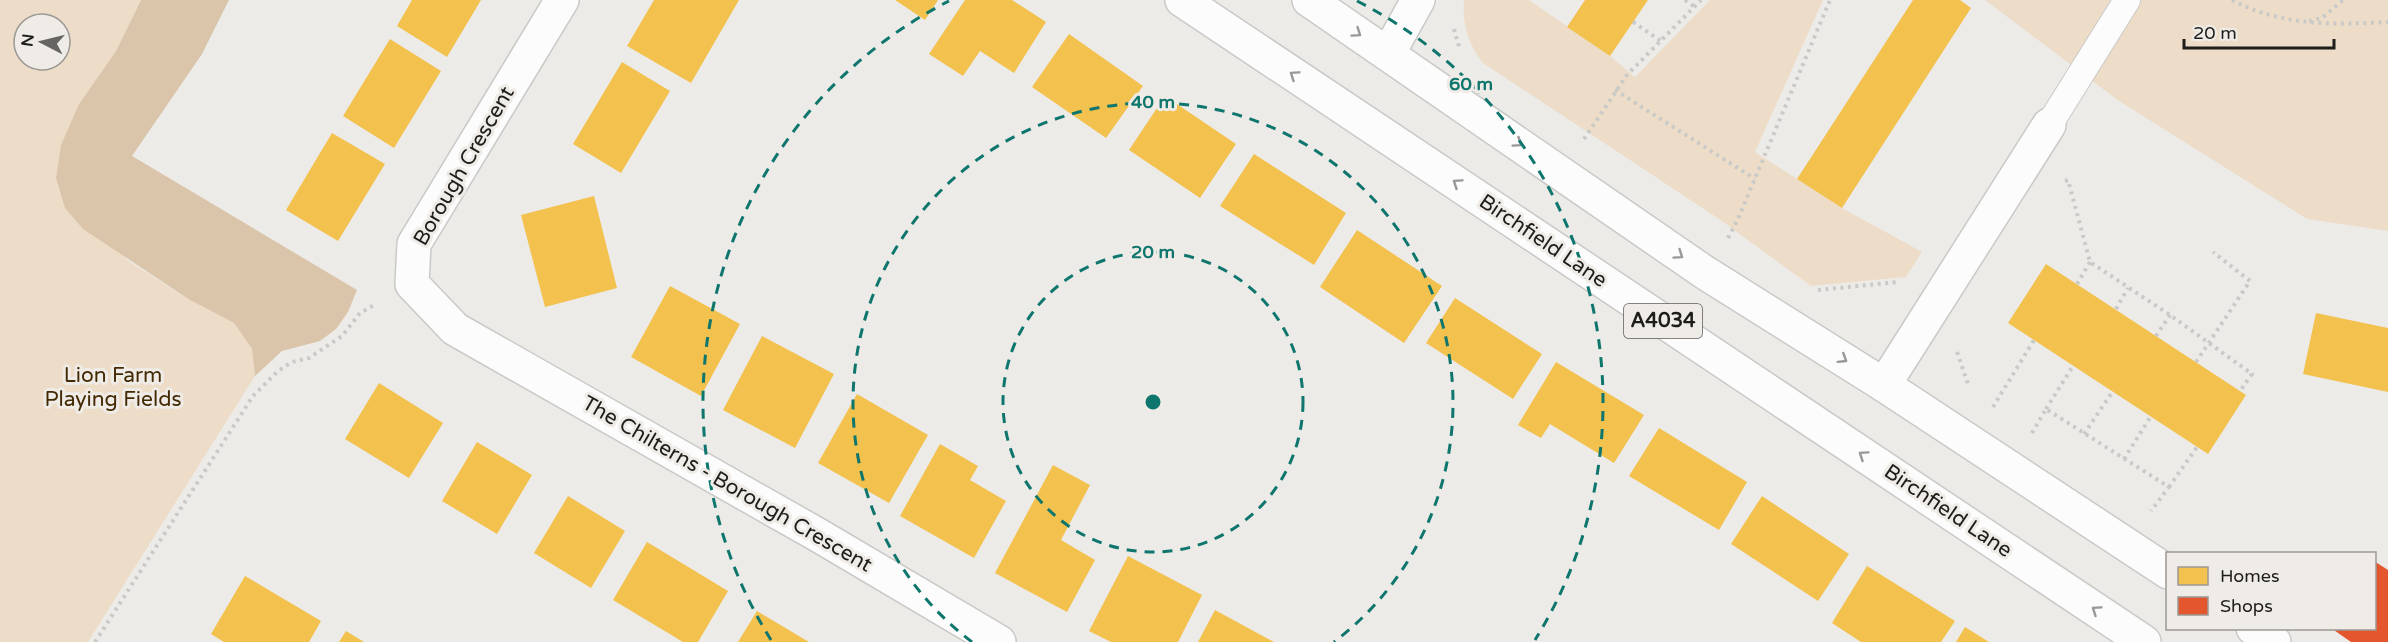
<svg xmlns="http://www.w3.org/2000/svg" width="2388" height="642" viewBox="0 0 2388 642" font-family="'Varela Round',sans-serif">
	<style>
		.green { fill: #edddc8; fill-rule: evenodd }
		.forest { fill: #dac5aa }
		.homes { fill: #f2c14e }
		.shops { fill: #e4572e }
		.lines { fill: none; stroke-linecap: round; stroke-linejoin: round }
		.lane-casing { stroke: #cbc9c7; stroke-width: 28 }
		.street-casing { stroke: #cbc9c7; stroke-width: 36 }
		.primary-casing { stroke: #cbc9c7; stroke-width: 36 }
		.path { stroke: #c9c9c7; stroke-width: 4; stroke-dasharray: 3 4.5; stroke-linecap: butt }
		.lane { stroke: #fcfcfc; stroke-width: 26 }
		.street { stroke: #fcfcfc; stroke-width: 33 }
		.primary { stroke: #fcfcfc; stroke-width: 33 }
		.oneway { stroke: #999897 }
		.ring { fill: none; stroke: #0f766e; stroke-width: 3; stroke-dasharray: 10 8 }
		.labels { text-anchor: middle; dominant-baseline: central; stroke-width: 6; stroke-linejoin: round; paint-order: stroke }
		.shield { fill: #efebe6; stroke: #5d5b58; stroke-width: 1.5 }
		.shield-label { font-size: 20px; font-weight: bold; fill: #1f1d1b }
		.street-label { font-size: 21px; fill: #1f1d1b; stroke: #efebe6 }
		.park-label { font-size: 21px; fill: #432a03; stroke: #efebe6 }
		.centre { fill: #0f766e; stroke: #efebe6; stroke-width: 3 }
		.ring-label { font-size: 18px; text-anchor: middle; font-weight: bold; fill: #0f766e; stroke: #efebe6; stroke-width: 6; stroke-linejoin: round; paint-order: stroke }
	</style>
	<rect width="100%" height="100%" fill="#edebe8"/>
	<path class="green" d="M0,0h141l-25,51 -37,53 -17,41 -6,33 71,82 63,40 44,23 18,26 3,27 -167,266h-88zM24,24h36v36h-36z
		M1529,0l81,56 25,21 75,-77h113l-68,152 87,56 80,44 -16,25 -95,9 -92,-67 -236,-156c-15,-19 -21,-39 -19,-63z
		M1985,0h403v231l-81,-12 -188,-118z"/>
	<path class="forest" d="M141,0h88l-27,54 -70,102 225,134 -9,22 -12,17 -16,12 -38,10 -27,25 -3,-27 -18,-26 -44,-23 -107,-71 -18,-21 -9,-30 5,-33 18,-41 37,-53z"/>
	<path class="homes" d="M412,0h69l-34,57 -50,-31z
		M654,0h85l-48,83 -64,-37z
		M895,0h43l-13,20z
		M965,0h47l34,22 -32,51 -34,-22 -17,25 -34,-22z
		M1585,0h63l-38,56 -43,-29z
		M1913,0h47l11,8 -129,200 -45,-29z
		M1069,34l74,52 -37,52 -74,-51z
		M390,39l51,32 -47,77 -51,-32z
		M622,62l48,29 -49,82 -48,-29z
		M1165,96l71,48 -36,54 -71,-48z
		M332,133l53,31 -47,77 -52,-31z
		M1254,154l92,59 -32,52 -94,-59z
		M594,196l23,92 -72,19 -24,-92z
		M1357,230l85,56 -38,57 -84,-56z
		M2046,264l200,131 -38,59 -200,-131z
		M670,286l70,38 -39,72 -70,-39z
		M1455,298l87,56 -29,45 -87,-56z
		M2316,313l72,15v64l-85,-18z
		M762,336l72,38 -39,74 -72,-38z
		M1556,362l88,53 -30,48 -64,-39 -9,14 -23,-13z
		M379,383l64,40 -34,55 -64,-39z
		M857,394l71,41 -39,68 -71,-40z
		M1659,428l88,54 -28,48 -90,-54z
		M477,442l55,33 -35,59 -55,-33z
		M940,444l38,22 -8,14 36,21 -32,57 -74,-42z
		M1053,465l37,20 -29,55 34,20 -28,52 -72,-39z
		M568,496l57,35 -34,57 -57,-35z
		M1762,496l87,58 -31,47 -87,-57z
		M647,542l81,49 -30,51h-15l-70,-42z
		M1128,556l74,39 -24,47h-67l-22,-11z
		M1867,566l88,55 -14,21h-80l-29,-19z
		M245,576l76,45 -12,21h-85l-13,-8z
		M1215,610l59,32h-76z
		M757,611l52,31h-71z
		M1965,627l24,15h-33z
		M346,631l18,11h-25z"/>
	<path class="shops" d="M2374,561l14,9v72h-37l-20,-14h43z"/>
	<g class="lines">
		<g class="lane-casing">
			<path id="lane" d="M2049,125l78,-125"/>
		</g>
		<g class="street-casing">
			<path id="street" d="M562,0l-148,244 -2,40 43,45 363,206 181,107
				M1388,54l30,-54
				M1884,385l165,-260"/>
		</g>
		<g class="primary-casing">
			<path id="primary" d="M1182,0l962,642
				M1309,0l395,272 180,113 284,187
				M2253,628l21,14"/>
		</g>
		<path class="path" d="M1685,0l10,7
			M2232,0c49,26 102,25 156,22
			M2309,21l13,-3 21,-18
			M1633,22l28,19
			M1454,29l6,21
			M1615,90l140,89
			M1584,139l43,-64 74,-75
			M2065,181l3,-1 22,82 80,53 82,59 -12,17
			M1728,238l10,-19 92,-219
			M2077,284l13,-22
			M1818,290l79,-8
			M2116,309l12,-21
			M2156,336l14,-21
			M1957,352l12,35
			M2196,362l54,-81 -37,-29
			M1993,407l41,-67
			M2046,409l27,-43
			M2032,433l14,-24 123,78 -18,24
			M2084,434l29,-43
			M2124,459l27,-43
			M2169,487l28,-40
			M95,642l158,-246 25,-25 14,-9 17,-4 33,-22 18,-23 16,-9"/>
		<use href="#lane" class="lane"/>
		<use href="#street" class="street"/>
		<use href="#primary" class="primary"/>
	</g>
	<defs><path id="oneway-chevron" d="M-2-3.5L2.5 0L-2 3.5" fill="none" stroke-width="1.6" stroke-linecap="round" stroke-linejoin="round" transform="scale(1.5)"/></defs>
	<g class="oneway">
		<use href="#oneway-chevron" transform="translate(1357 33) rotate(35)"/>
		<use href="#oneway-chevron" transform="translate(1294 75) rotate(-146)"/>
		<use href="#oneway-chevron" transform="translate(1518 143) rotate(34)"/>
		<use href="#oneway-chevron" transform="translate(1457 183) rotate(-146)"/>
		<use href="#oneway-chevron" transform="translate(1679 255) rotate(35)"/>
		<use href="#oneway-chevron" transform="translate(1843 359) rotate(32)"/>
		<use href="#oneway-chevron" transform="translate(1863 455) rotate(-146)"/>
		<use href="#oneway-chevron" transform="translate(2096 610) rotate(-146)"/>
	</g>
	<g class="ring">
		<circle cx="1153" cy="402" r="150"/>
		<path d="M972 642A300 300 0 1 1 1334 642"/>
		<path d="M771 640A450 450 0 0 1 949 1M1357 1A450 450 0 0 1 1535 640"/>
	</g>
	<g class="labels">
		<rect class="shield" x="1624" y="304" width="78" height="34" rx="4.5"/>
		<g class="shield-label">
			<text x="1663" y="321">A4034</text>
		</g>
		<g class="street-label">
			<text transform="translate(464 166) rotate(-60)">Borough Crescent</text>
			<text transform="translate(1543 241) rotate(34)">Birchfield Lane</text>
			<text transform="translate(727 484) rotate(30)">The Chilterns - Borough Crescent</text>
			<text transform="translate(1948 511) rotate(34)">Birchfield Lane</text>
		</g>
		<g class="park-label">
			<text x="113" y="375">Lion Farm<tspan x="113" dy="24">Playing Fields</tspan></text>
		</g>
	</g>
	<circle cx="1153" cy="402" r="9" class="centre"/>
	<g class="ring-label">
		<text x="1471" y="90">60 m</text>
		<text x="1153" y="108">40 m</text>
		<text x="1153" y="258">20 m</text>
	</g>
	<rect x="2166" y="552" width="210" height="78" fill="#efebe6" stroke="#9c9995" stroke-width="1.5"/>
	<rect x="2178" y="567" width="30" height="18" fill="#f2c14e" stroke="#9c9995" stroke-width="1.5"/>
	<text x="2220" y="582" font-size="18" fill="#1f1d1b">Homes</text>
	<rect x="2178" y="597" width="30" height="18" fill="#e4572e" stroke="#9c9995" stroke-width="1.5"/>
	<text x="2220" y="612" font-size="18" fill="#1f1d1b">Shops</text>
	<g transform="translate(42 42) rotate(277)"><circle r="28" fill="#efebe6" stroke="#9c9995" stroke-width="1.5"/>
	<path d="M0-4.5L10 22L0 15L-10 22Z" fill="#676563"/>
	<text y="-9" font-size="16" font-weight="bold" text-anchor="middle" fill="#1f1d1b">N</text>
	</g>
	<path d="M2184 39v9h150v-9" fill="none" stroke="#1f1d1b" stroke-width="3"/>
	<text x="2193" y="39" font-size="18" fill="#1f1d1b" stroke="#efebe6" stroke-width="4.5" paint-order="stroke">20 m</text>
</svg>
